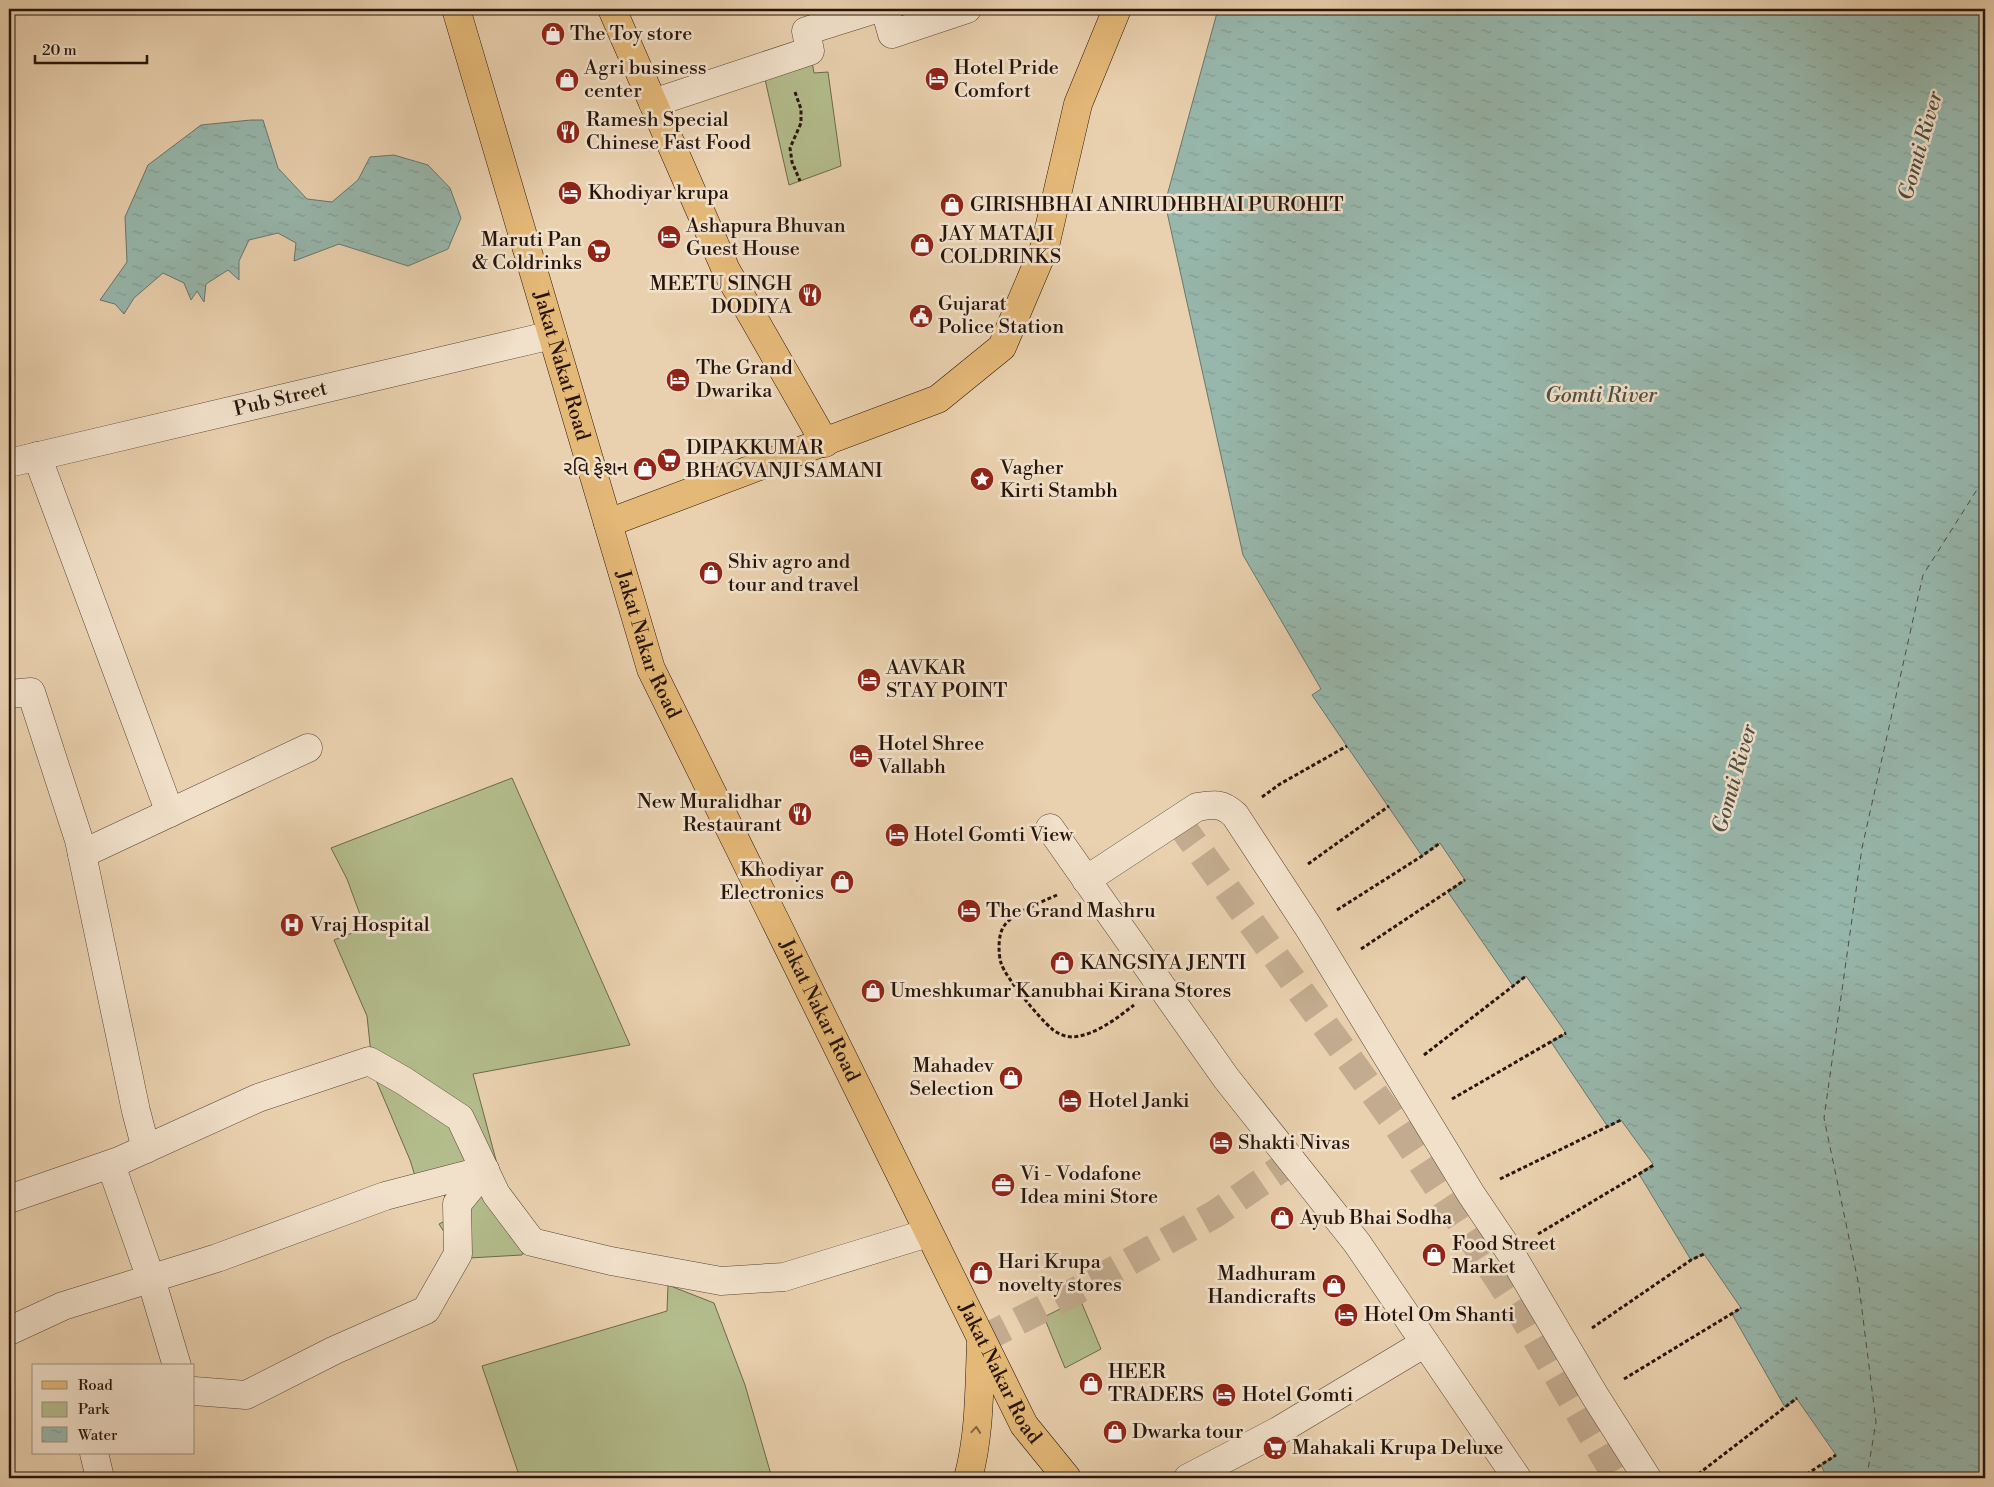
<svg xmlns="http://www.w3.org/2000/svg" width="1994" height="1487" viewBox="0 0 1994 1487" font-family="'Libre Bodoni','Noto Sans Gujarati',serif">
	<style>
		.park { fill: #b3bc8c; stroke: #6d684c }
		.water { fill: url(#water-ripples); stroke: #6a766c }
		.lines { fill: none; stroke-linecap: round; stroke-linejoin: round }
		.ferry { stroke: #4e4e44; stroke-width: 1; stroke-dasharray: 6 5; stroke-linecap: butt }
		.minor-tunnel { stroke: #c2ab8e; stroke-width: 28; stroke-dasharray: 28 14; stroke-linecap: butt }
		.minor-casing { stroke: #584434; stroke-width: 29 }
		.major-casing { stroke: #27150c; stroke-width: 29 }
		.path { stroke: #27150c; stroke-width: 3; stroke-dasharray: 4 2.5; stroke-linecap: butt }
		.minor { stroke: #f1e0ca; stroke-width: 28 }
		.major { stroke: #e4b877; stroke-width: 28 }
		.oneway { stroke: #866642 }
		.labels { text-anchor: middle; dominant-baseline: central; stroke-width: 5; stroke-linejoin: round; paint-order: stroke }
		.poi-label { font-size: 20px; fill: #27150c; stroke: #f1e0ca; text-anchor: start }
		.street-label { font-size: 20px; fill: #27150c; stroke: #f1e0ca }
		.water-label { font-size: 21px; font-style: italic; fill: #4e4e44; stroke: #f1e0ca }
	</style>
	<defs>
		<pattern id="water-ripples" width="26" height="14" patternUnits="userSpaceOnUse" patternTransform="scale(1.25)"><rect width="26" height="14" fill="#97b7ac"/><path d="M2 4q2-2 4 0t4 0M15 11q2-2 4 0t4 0" fill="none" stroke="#829c93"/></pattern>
	</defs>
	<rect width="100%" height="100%" fill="#e9d0ae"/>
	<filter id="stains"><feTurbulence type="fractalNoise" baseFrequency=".004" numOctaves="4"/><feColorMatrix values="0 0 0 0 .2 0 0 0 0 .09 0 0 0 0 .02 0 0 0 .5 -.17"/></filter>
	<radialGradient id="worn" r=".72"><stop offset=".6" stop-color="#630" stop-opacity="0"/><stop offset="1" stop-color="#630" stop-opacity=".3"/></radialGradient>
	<path class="park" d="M810,51l4,22 14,-1 13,94 -52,19 -27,-119z
		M512,778l118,267 -157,29 27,101 32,67 -10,13 -53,3 -11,-4 -19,-30 12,-6 -8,-28 -22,5 -11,-35 -37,-87 -6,-57 -33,-76 31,-12 -18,-49 -16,-31z
		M668,1285l46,18 31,82 27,93h-252l-38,-112 185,-55z
		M1080,1299l21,50 -36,19 -21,-51z"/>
	<path class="water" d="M1218,9h767v1469h-158l-6,-13 15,-10 -39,-56 -12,8 -53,-93 9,-6 -37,-54 -13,6 -52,-86 14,-10 -32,-44 -13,7 -57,-85 15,-9 -40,-57 -13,10 -65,-94 17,-12 -25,-37 -18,13 -110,-161 9,-6 -78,-134 -78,-352z
		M251,120h12l15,48 29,31 25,3 26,-22 12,-23 24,-2 34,10 22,23 11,30 -13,31 -40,17 -69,-22 -45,17 2,-18 -18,-10 -29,7 -10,21v19l-11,-10 -22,14 -2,18 -7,-11 -6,9 -7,-17 -21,-10 -29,25 -10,16 -9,-10 -15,-4 27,-38 -2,-45 23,-52 53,-40z"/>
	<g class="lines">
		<path class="ferry" d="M1865,1478l3,-8 8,-48 -17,-136 -35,-168 38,-270 61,-273 62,-98"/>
		<path class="minor-tunnel" d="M1178,821l218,303 128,194 93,160
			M981,1340l77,-39 157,-87 77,-53"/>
		<g class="minor-casing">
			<g id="minor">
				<path d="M885,9l7,25 75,-25"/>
				<path d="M653,103l157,-52 -4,-20 70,-22"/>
				<path d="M37,456l133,357"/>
				<path id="s1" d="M9,463l543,-128"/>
				<path d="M9,694l22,-2 48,148 57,271 10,38"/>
				<path d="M1050,828l176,250 131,165 160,235"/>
				<path d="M82,854l226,-106"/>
				<path d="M1086,880l111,-73c17,-3 25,-4 38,8l74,113 162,266 39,58 85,144 52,82"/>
				<path d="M111,1165l40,114 26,87"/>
				<path d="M9,1199l110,-38 139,-63 111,-37 35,20 56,37 36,76 36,48 79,19 110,20 63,-4 144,-44"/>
				<path d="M9,1331l54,-25 154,-48 168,-62 100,-26"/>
				<path d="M194,1391l52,4 89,-45 91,-40 32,-56 -1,-50 28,-34"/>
				<path d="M94,1453l6,25"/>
				<path d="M1188,1478l90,-47 147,-88"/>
			</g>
		</g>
		<g class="major-casing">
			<g id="major">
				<path id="s2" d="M456,9l195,660 373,756 43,53"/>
				<path d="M612,9l114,261 99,173"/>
				<path d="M608,523l330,-124 64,-52 43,-101 33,-142 39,-95"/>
				<path d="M968,1478c12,-43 11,-90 13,-135"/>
			</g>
		</g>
		<path class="path" d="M795,92l6,17v14l-11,25 2,14 8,19
			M1262,797l18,-13 67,-38
			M1308,864l81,-58
			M1057,895c-15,7 -43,17 -53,31 -6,8 -6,27 -3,37 4,14 39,56 51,66 6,5 14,8 21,8 23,-2 44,-19 61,-32
			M1337,910l85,-54 18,-13
			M1361,949l104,-69
			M1424,1055l102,-79
			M1452,1099l114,-66
			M1500,1179l121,-59
			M1538,1234l116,-69
			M1592,1328l99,-68 13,-6
			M1624,1379l117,-71
			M1693,1478l104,-80
			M1801,1478l35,-23"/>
		<use href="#minor" class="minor"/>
		<use href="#major" class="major"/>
	</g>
	<defs><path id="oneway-chevron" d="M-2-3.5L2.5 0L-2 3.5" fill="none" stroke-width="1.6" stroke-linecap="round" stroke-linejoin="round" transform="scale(1.25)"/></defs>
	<use class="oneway" href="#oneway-chevron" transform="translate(976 1430) rotate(-85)"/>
	<defs>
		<g id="shop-disc" transform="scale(1.25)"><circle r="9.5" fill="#8f2418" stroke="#f1e0ca"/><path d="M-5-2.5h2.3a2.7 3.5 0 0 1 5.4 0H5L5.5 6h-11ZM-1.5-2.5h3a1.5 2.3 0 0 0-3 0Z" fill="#fff"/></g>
		<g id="hotel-disc" transform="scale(1.25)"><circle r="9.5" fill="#8f2418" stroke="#f1e0ca"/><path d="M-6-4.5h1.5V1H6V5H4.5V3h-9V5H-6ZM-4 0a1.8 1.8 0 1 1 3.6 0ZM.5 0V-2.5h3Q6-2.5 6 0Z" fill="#fff"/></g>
		<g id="restaurant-disc" transform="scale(1.25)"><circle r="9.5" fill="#8f2418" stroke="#f1e0ca"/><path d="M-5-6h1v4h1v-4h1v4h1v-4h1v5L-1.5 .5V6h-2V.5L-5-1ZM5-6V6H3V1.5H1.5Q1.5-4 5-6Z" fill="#fff"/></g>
		<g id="supermarket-disc" transform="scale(1.25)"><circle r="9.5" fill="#8f2418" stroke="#f1e0ca"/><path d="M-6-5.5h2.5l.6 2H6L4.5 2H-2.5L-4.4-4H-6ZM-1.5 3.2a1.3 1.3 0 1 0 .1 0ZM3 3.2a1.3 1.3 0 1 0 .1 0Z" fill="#fff"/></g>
		<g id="civic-disc" transform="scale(1.25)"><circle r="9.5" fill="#8f2418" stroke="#f1e0ca"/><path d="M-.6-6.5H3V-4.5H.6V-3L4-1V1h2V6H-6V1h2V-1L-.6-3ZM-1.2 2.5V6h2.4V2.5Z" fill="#fff"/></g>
		<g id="sight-disc" transform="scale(1.25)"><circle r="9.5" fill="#8f2418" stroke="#f1e0ca"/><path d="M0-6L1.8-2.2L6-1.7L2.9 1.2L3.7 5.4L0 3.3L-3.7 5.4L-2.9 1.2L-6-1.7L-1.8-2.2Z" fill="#fff"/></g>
		<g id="hospital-disc" transform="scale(1.25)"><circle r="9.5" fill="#8f2418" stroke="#f1e0ca"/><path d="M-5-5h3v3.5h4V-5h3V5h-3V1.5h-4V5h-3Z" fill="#fff"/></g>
		<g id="office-disc" transform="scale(1.25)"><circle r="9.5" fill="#8f2418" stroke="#f1e0ca"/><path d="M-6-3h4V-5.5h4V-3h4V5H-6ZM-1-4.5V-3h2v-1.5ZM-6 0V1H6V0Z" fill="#fff"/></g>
	</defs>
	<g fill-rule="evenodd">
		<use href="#shop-disc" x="553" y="34"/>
		<use href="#hotel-disc" x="937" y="79"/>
		<use href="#shop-disc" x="567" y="80"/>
		<use href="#restaurant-disc" x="568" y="132"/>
		<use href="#hotel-disc" x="570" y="193"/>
		<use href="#shop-disc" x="952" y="205"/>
		<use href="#hotel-disc" x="669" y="237"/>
		<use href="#shop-disc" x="922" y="245"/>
		<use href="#supermarket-disc" x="599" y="251"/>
		<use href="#restaurant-disc" x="810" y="295"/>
		<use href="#civic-disc" x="921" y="316"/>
		<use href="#hotel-disc" x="678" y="380"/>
		<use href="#supermarket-disc" x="669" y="460"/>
		<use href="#shop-disc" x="645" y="469"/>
		<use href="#sight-disc" x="982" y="479"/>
		<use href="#shop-disc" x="711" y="573"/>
		<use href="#hotel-disc" x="869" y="680"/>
		<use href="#hotel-disc" x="861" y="756"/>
		<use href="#restaurant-disc" x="800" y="814"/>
		<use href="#hotel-disc" x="897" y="835"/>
		<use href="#shop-disc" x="842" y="882"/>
		<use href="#hotel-disc" x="969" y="911"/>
		<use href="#hospital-disc" x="292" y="925"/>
		<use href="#shop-disc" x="1062" y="963"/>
		<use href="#shop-disc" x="873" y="991"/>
		<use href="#shop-disc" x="1011" y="1078"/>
		<use href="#hotel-disc" x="1070" y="1101"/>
		<use href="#hotel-disc" x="1221" y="1143"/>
		<use href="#office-disc" x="1003" y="1185"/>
		<use href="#shop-disc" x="1282" y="1218"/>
		<use href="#shop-disc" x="1434" y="1255"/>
		<use href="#shop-disc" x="981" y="1273"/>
		<use href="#shop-disc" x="1334" y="1286"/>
		<use href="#hotel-disc" x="1346" y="1315"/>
		<use href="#shop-disc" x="1091" y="1384"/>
		<use href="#hotel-disc" x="1224" y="1395"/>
		<use href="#shop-disc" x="1115" y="1432"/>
		<use href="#supermarket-disc" x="1275" y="1448"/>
	</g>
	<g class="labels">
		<g class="poi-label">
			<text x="570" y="34">The Toy store</text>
			<text x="584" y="68">Agri business<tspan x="584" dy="23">center</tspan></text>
			<text x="954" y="68">Hotel Pride<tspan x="954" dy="23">Comfort</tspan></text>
			<text x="586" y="120">Ramesh Special<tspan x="586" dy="23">Chinese Fast Food</tspan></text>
			<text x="588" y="193">Khodiyar krupa</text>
			<text x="970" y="205">GIRISHBHAI ANIRUDHBHAI PUROHIT</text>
			<text x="686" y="226">Ashapura Bhuvan<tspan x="686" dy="23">Guest House</tspan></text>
			<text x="940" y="234">JAY MATAJI<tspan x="940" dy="23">COLDRINKS</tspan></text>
			<text x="582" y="240" text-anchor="end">Maruti Pan<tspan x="582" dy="23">&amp; Coldrinks</tspan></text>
			<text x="792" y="284" text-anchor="end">MEETU SINGH<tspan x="792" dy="23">DODIYA</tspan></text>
			<text x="938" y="304">Gujarat<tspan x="938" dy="23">Police Station</tspan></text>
			<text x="696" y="368">The Grand<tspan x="696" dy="23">Dwarika</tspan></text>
			<text x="686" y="448">DIPAKKUMAR<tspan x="686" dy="23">BHAGVANJI SAMANI</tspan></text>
			<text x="1000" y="468">Vagher<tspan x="1000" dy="23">Kirti Stambh</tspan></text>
			<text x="628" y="469" text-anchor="end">રવિ ફેશન</text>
			<text x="728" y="562">Shiv agro and<tspan x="728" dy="23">tour and travel</tspan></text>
			<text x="886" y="668">AAVKAR<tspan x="886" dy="23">STAY POINT</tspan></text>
			<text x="878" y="744">Hotel Shree<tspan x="878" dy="23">Vallabh</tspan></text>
			<text x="782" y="802" text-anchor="end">New Muralidhar<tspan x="782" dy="23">Restaurant</tspan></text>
			<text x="914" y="835">Hotel Gomti View</text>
			<text x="824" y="870" text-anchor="end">Khodiyar<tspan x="824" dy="23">Electronics</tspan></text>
			<text x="986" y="911">The Grand Mashru</text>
			<text x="310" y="925">Vraj Hospital</text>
			<text x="1080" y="963">KANGSIYA JENTI</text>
			<text x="890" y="991">Umeshkumar Kanubhai Kirana Stores</text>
			<text x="994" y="1066" text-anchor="end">Mahadev<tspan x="994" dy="23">Selection</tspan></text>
			<text x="1088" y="1101">Hotel Janki</text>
			<text x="1238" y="1143">Shakti Nivas</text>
			<text x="1020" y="1174">Vi - Vodafone<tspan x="1020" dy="23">Idea mini Store</tspan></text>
			<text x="1300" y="1218">Ayub Bhai Sodha</text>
			<text x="1452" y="1244">Food Street<tspan x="1452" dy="23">Market</tspan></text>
			<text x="998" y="1262">Hari Krupa<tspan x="998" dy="23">novelty stores</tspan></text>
			<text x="1316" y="1274" text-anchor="end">Madhuram<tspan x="1316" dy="23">Handicrafts</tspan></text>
			<text x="1364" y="1315">Hotel Om Shanti</text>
			<text x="1108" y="1372">HEER<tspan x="1108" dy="23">TRADERS</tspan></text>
			<text x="1242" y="1395">Hotel Gomti</text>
			<text x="1132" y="1432">Dwarka tour</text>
			<text x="1292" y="1448">Mahakali Krupa Deluxe</text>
		</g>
		<g class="street-label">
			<text stroke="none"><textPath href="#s2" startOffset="372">Jakat Nakat Road</textPath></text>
			<text stroke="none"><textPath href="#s1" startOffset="279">Pub Street</textPath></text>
			<text stroke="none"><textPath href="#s2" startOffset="664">Jakat Nakar Road</textPath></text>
			<text stroke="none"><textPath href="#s2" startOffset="1069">Jakat Nakar Road</textPath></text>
			<text stroke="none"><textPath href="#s2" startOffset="1474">Jakat Nakar Road</textPath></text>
		</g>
		<g class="water-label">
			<text transform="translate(1921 146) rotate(-74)">Gomti River</text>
			<text x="1601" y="396">Gomti River</text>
			<text transform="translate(1735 779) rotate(-74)">Gomti River</text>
		</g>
	</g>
	<rect width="1994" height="1487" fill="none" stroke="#e9d0ae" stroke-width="30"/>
	<rect x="10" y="10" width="1974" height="1467" fill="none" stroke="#27150c" stroke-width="2.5"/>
	<rect x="15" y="15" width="1964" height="1457" fill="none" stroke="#27150c"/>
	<rect x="32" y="1364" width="162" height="90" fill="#f1e0ca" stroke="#a08f7e"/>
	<rect x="42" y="1381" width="25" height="8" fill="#e4b877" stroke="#a08f7e"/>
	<text x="78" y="1390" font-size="15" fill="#27150c">Road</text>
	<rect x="42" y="1402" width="25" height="15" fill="#b3bc8c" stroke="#a08f7e"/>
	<text x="78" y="1414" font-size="15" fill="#27150c">Park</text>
	<rect x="42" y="1427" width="25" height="15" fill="url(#water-ripples)" stroke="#a08f7e"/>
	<text x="78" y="1440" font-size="15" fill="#27150c">Water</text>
	<path d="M35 55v8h112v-8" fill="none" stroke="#27150c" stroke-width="2.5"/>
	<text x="42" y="55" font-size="15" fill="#27150c" stroke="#f1e0ca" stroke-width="4" paint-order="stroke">20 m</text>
	<rect width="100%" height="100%" filter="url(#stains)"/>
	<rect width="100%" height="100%" fill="url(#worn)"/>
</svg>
